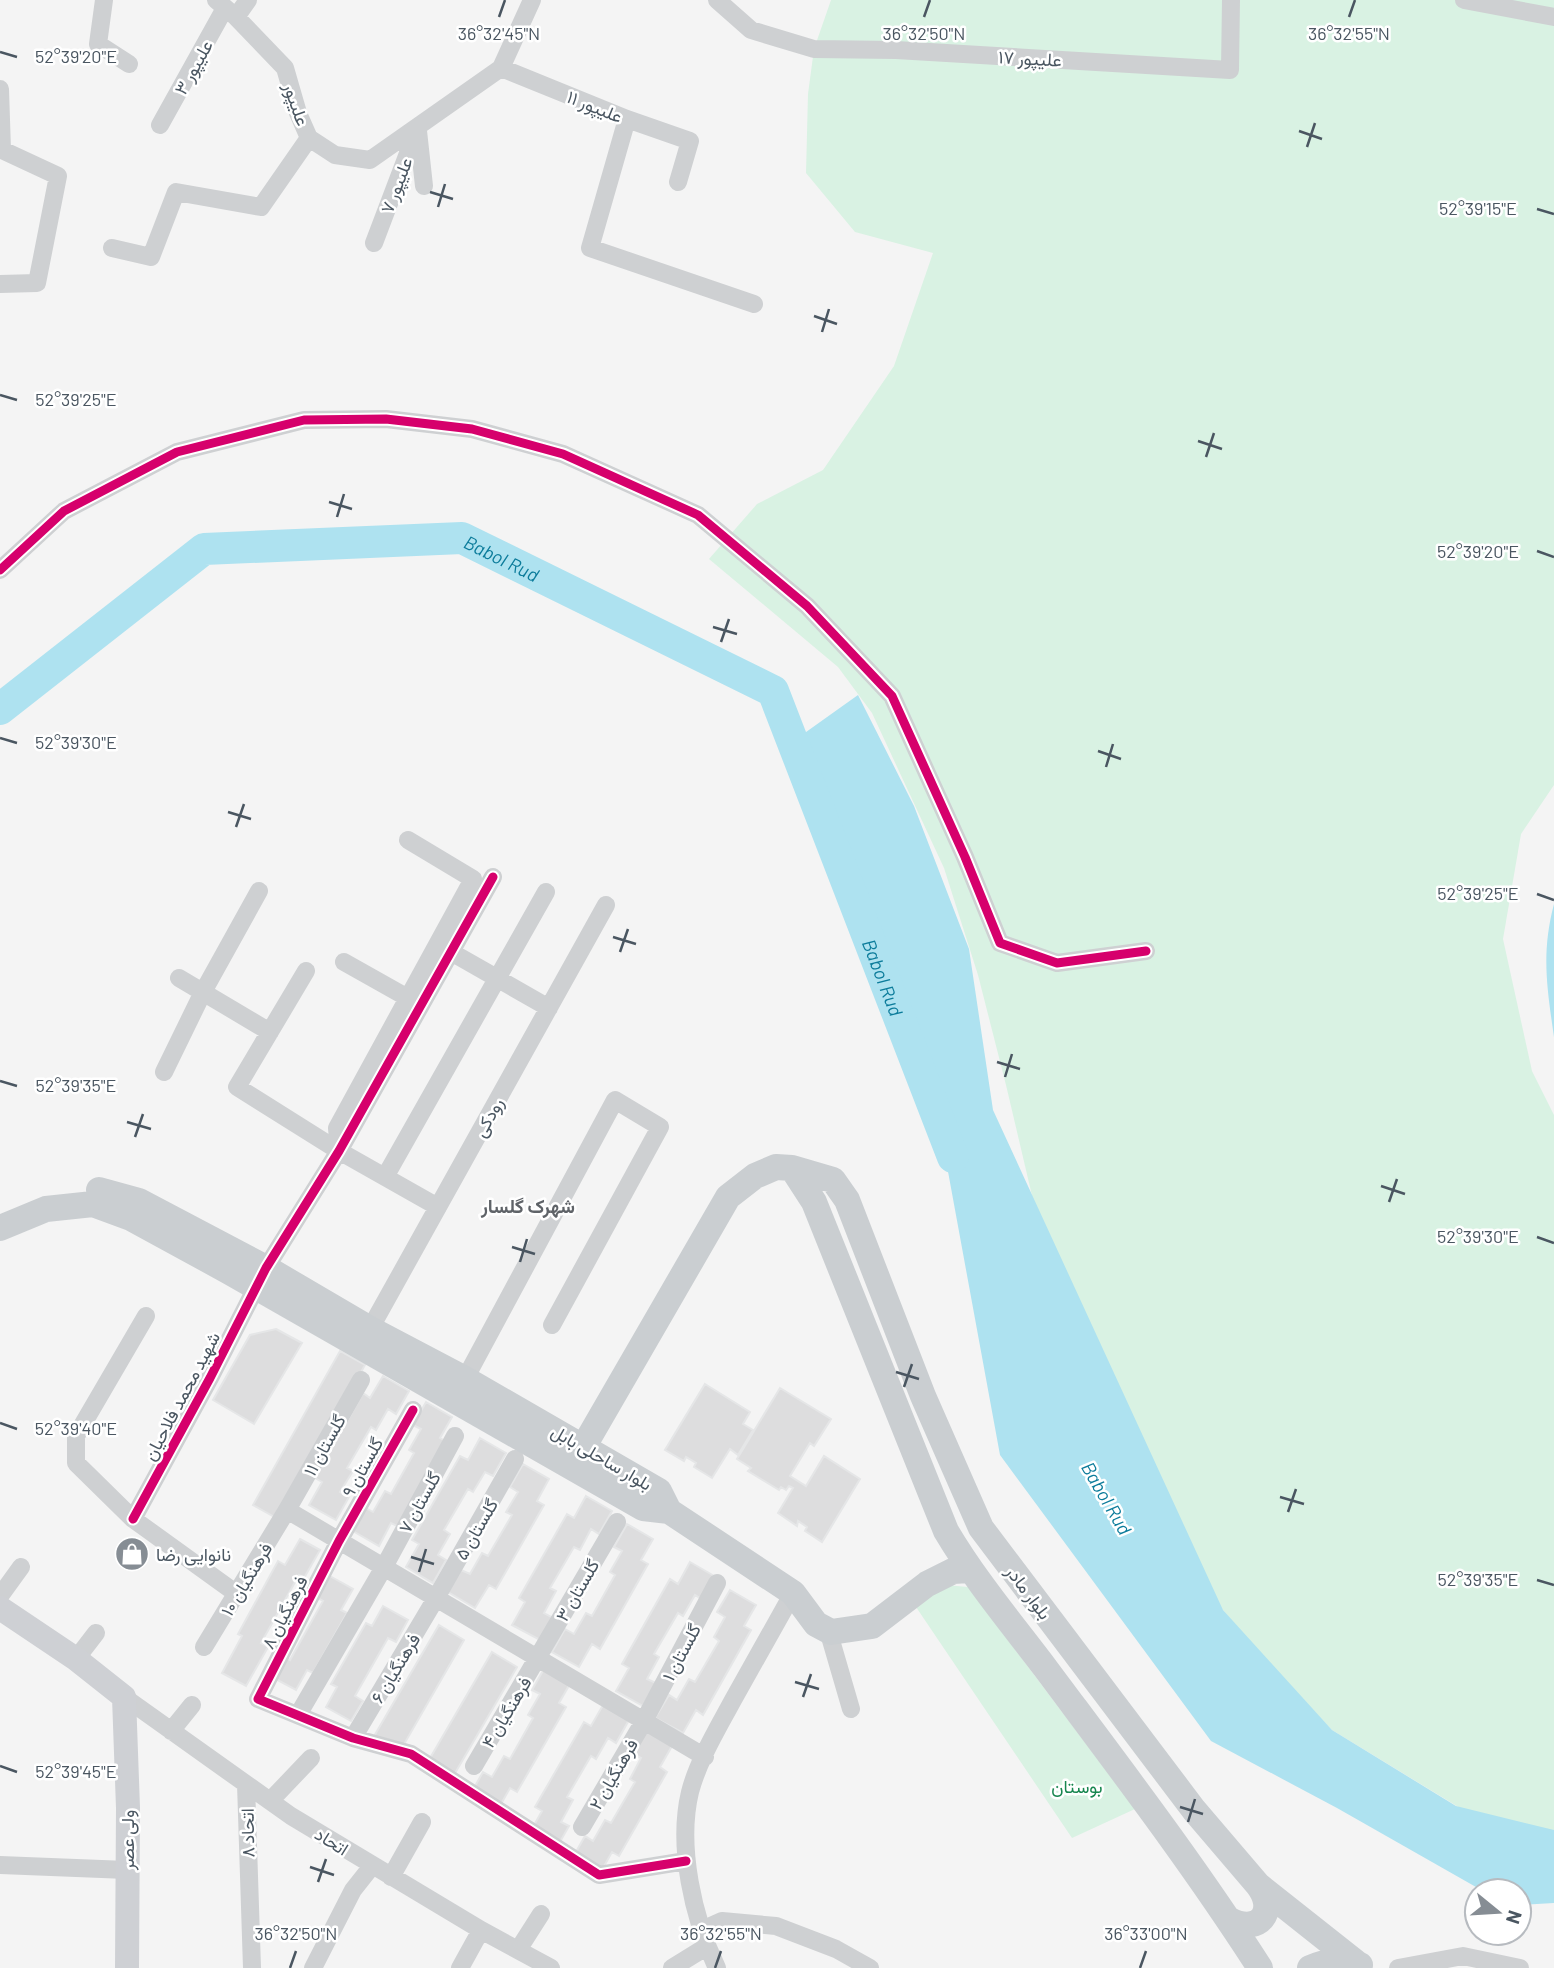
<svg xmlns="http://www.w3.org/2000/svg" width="1554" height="1968" viewBox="0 0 1554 1968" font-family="Barlow,Vazirmatn,sans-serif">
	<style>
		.green { fill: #d9f2e3 }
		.water { fill: #aee2f0 }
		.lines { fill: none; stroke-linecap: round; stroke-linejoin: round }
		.river { stroke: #aee2f0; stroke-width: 32 }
		.building { fill: #ddddde; stroke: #e5e6e7; stroke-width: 2 }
		.street { stroke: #ced0d2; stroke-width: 18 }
		.secondary { stroke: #ced0d4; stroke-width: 24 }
		.primary { stroke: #caced1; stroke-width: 26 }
		.cycleway-casing { stroke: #fff; stroke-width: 13 }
		.cycleway { stroke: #d6006c; stroke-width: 9 }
		.ticks { fill: none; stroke: #4a5661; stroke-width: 2.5 }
		.labels { text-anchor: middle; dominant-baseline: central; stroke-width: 5; stroke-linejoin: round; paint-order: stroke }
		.street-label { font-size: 18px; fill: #4a5661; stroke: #fff }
		.poi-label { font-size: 18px; fill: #4a5661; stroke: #fff; text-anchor: start }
		.park-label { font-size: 18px; fill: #17864f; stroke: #fff }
		.water-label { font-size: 19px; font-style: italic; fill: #0c7c9b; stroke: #fff }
		.neighbourhood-label { font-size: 19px; font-weight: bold; fill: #5f6368; stroke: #fff }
		.ticks-label { font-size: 18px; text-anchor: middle; fill: #4a5661; stroke: #fff; stroke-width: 5; stroke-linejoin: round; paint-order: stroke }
	</style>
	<rect width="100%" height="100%" fill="#f4f4f4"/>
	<path class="green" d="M831,0h723v785l-33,49 -18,105 29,132 22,44v716l-94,-23 -128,-78 -77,-81 -96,-117 -114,-281 -39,-166 -28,-110 -34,-107 -72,-155 -34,-46 -129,-108 48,-55 66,-34 71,-104 39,-113 -78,-21 -49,-59 2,-79 6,-45z
		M946,1585l22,2 167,222 -63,29 -156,-231z"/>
	<path class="water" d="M858,695l56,111 55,143 24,161 230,500 109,120 124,76 98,24v73l-35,2v-14h-36l-146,-83 -126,-67 -211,-286 -62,-338 -146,-375z
		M1554,904v133c-7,-49 -13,-84 0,-133z"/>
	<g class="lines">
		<path class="river" id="s1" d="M0,709l204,-160 258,-11 311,153 180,466"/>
	</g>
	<path class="building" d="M276,1329l26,14 -48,81 -41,-24 37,-65z
		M340,1351l25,14 -87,154 -25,-14z
		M383,1376l26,15 -13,23 -8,-5 -12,21 -5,-3 -24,41 6,3 -13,21 9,5 -13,23 -27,-15 13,-23 -7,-4 48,-85 7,5z
		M705,1384l45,28 -7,12 10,6 -15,25 -8,-6 -18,29 -18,-11 2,-4 -10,-6 -2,4 -19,-11z
		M780,1388l51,31 -17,27 -4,-3 -20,33 16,10 18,-30 36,23 -38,63 -17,-11 2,-4 -9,-6 -1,5 -19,-13 15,-25 -4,-2 -3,4 -5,-3 -2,3 -31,-19 3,-3 -14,-9z
		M426,1402l26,15 -12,21 7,4 -48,85 -8,-4 -12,23 -28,-16 13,-23 9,5 12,-21 6,3 23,-41 -5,-3 12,-21 -8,-4z
		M480,1438l26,15 -13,23 -8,-4 -12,20 -5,-3 -24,41 6,4 -12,21 8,5 -13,23 -27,-16 13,-23 -7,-4 48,-84 8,4z
		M523,1464l26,15 -12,22 7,4 -48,84 -7,-4 -14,23 -27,-16 13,-22 9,4 12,-21 6,3 24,-41 -6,-3 12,-20 -8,-5z
		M586,1496l26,15 -13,23 -8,-5 -11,21 -6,-3 -24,41 6,3 -12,22 9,5 -13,22 -28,-15 13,-23 -6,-4 48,-84 7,4z
		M627,1524l26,15 -12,21 7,4 -48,85 -8,-5 -13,23 -27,-15 13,-23 9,5 12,-21 6,3 23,-41 -5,-3 12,-21 -8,-4z
		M300,1539l20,11 -16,28 -5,-3 -38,68 7,4 -22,39 -24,-13 20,-37 -4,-2 40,-73 7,4z
		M690,1562l26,15 -13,23 -8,-5 -12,21 -5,-3 -24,41 5,3 -12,22 9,4 -13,23 -27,-15 13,-23 -7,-4 48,-85 8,5z
		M328,1575l25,14 -12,21 6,3 -34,60 -6,-3 -11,20 -26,-14 12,-21 8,5 33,-59 -7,-4z
		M730,1590l26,15 -12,21 7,4 -48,85 -7,-5 -13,23 -28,-15 14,-23 8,5 12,-21 6,3 24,-41 -5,-4 11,-20 -8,-5z
		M383,1606l25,14 -12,22 -8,-4 -33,58 8,5 -12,20 -25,-14 11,-20 -6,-3 35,-61 6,3z
		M439,1625l25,15 -65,113 -26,-15z
		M492,1652l25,15 -66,113 -25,-15z
		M545,1667l26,15 -12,21 7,4 -49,85 -7,-4 -13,23 -27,-16 13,-23 9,5 12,-21 6,3 23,-41 -5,-3 12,-21 -8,-4z
		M603,1705l26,15 -13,23 -8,-5 -12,21 -5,-3 -24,41 6,3 -12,22 8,4 -13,23 -27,-15 13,-23 -7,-4 49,-85 7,4z
		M646,1731l26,15 -12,21 7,5 -48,84 -7,-4 -13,23 -27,-16 13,-23 8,5 12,-21 6,3 24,-41 -5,-3 11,-21 -8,-4z"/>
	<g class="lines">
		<path class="street" d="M104,0l-6,44 31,20
			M216,0l20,17 49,51 13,45 11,25 26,17 35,5 131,-92
			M717,0l34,30 63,19 82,1 334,20 1,-70
			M1464,0l90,17
			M236,17l12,-17
			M501,68l126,51 63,22 -12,41
			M501,68l31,-68
			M0,89l2,61 56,26 -21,107 -37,1
			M627,119l-37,129 164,56
			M160,125l65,-117
			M418,131l6,55
			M374,243l44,-116
			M112,248l39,9 25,-65 85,15 48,-69
			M0,570l64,-59 113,-59 127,-32 82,-1 86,10 91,25 135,61 109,91 85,90 73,161 35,86 57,20 89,-12
			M451,952l98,56
			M344,962l64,36
			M306,971l-69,116 102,64 99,56
			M179,978l91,54
			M164,1072l39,-80 56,-101
			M339,1151l-2,-23 136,-249 -65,-39
			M385,1177l161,-285
			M146,1316l-70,120v27l57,56 104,75
			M370,1329l236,-424
			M465,1379l150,-279 45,27 -108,198
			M413,1410l-74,131 -81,158 95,39 58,16 188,121 87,-14
			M287,1510l418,247
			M133,1519l77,-141 56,-110 73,-117 154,-274
			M0,1596l21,-29
			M828,1630l23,79
			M204,1647l83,-137 74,-130
			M76,1659l20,-26
			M124,1697l167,119 190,114 70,38
			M298,1715l86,-148 71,-131
			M171,1731l21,-26
			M353,1738l83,-140 79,-139
			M474,1766l143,-244
			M246,1784l6,184
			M270,1801l41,-43
			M582,1827l62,-106 73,-138
			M0,1865l127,5
			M391,1877l31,-55
			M702,1930l20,-9 54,5 60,23 34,19
			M518,1950l23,-36
			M313,1968l40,-78 19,-24
			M460,1968l21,-38
			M672,1968l34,-21
			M717,1968c-24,-50 -40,-122 -27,-176 8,-31 28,-64 43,-92 20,-35 40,-71 60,-107
			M1398,1968l65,-12 57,12"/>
		<path class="secondary" d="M0,1608l76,51 48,38 4,111 -1,160"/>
		<path class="primary" d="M792,1168l22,34 132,329c29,49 66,93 100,138 73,98 148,196 214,299
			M99,1190l40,11 127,67 104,61 95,50 194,112 10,20
			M0,1228l46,-19 47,-5 38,14 97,53 415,237 26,3 124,82 23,31 15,8 41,-6 55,-42 26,-13 16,-1
			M584,1446l144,-249 27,-21 21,-9 16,1 41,12 14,20 76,196 58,132 213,282 64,75 101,80
			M1230,1920c29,15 48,-9 28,-35
			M1310,1968c17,-8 32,-8 50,-3"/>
		<g class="cycleway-casing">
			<path id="cycleway" d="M0,570l64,-59 113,-59 127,-32 82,-1 86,10 91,25 135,61 109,91 85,90 73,161 35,86 57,20 89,-12
				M413,1410l-74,131 -81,158 95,39 58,16 188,121 87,-14
				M133,1519l77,-141 56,-110 73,-117 154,-274"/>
		</g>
		<use href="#cycleway" class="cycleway"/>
	</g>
	<path class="ticks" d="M499,17l6,-17M924,17l6,-17M1349,17l6,-17M0,52l17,5M1299,131l23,8M1307,147l8,-24M430,192l23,7M438,207l7,-23M1537,209l17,5M814,316l23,8M822,332l7,-23M0,395l17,5M1198,441l24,8M1206,457l8,-24M329,502l23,7M337,517l7,-23M1537,551l17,6M713,627l24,7M721,642l8,-23M0,738l17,5M1098,751l23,8M1106,767l7,-23M228,812l23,7M236,827l8,-23M1537,894l17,6M613,937l23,7M620,952l8,-23M997,1062l23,7M1005,1077l7,-23M0,1081l17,5M127,1122l24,7M135,1137l8,-23M1381,1186l24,8M1389,1202l8,-23M1537,1237l17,6M512,1247l23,7M520,1262l7,-23M896,1372l23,7M904,1387l8,-23M0,1423l17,6M1280,1497l24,7M1288,1512l8,-23M411,1557l23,7M419,1572l7,-23M1537,1580l17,5M795,1682l24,7M803,1697l8,-23M0,1766l17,6M1180,1807l23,7M1188,1822l7,-23M310,1867l24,8M318,1882l8,-23M290,1968l6,-17M715,1968l6,-17M1140,1968l6,-17"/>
	<defs>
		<g id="shop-disc" transform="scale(1.75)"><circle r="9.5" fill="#868d94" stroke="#fff"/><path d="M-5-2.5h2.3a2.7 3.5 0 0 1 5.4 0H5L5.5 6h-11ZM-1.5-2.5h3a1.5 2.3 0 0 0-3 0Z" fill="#fff"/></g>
	</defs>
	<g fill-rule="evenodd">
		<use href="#shop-disc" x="132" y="1554"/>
	</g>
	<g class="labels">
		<g class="street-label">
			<text transform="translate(1030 58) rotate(3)">علیپور ۱۷</text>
			<text transform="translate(193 67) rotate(-61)">علیپور ۳</text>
			<text transform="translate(297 104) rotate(71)">علیپور</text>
			<text transform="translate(595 106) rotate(22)">علیپور ۱۱</text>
			<text transform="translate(396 185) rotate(-69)">علیپور ۷</text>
			<text transform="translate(488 1117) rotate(-61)">رودکی</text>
			<text transform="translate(181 1396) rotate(-62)">شهید محمد فلاحیان</text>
			<text transform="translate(324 1445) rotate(-61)">گلستان ۱۱</text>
			<text transform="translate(602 1457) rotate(30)">بلوار ساحلی بابل</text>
			<text transform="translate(362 1467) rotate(-61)">گلستان ۹</text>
			<text transform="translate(419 1502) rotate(-61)">گلستان ۷</text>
			<text transform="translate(476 1529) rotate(-60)">گلستان ۵</text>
			<text transform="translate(246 1579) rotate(-59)">فرهنگیان ۱۰</text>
			<text transform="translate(577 1590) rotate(-60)">گلستان ۳</text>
			<text transform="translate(1029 1592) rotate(53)">بلوار مادر</text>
			<text transform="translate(284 1612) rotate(-63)">فرهنگیان ۸</text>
			<text transform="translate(681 1652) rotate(-62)">گلستان ۱</text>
			<text transform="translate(395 1668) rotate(-59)">فرهنگیان ۶</text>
			<text transform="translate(506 1712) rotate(-59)">فرهنگیان ۴</text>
			<text transform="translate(613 1774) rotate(-60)">فرهنگیان ۲</text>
			<text transform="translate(247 1833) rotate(-91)">اتحاد ۸</text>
			<text transform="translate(127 1840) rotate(-90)">ولی عصر</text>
			<text transform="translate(332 1841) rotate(32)">اتحاد</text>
		</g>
		<g class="poi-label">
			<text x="156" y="1554">نانوایی رضا</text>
		</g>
		<g class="park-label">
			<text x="1077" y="1786">بوستان</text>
		</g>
		<g class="water-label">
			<text stroke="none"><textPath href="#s1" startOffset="562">Babol Rud</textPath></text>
			<text stroke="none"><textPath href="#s1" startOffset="1171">Babol Rud</textPath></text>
			<text transform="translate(1107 1498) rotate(60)">Babol Rud</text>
		</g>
		<g class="neighbourhood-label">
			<text x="528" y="1205">شهرک گلسار</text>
		</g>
	</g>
	<g class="ticks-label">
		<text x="499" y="40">36°32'45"N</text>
		<text x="924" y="40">36°32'50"N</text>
		<text x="1349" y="40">36°32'55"N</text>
		<text x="76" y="63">52°39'20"E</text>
		<text x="1478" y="215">52°39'15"E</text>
		<text x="76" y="406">52°39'25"E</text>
		<text x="1478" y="558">52°39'20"E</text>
		<text x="76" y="749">52°39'30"E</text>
		<text x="1478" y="900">52°39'25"E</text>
		<text x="76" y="1092">52°39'35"E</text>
		<text x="1478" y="1243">52°39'30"E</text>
		<text x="76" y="1435">52°39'40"E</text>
		<text x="1478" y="1586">52°39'35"E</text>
		<text x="76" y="1778">52°39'45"E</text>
		<text x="296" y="1940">36°32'50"N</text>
		<text x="721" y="1940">36°32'55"N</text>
		<text x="1146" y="1940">36°33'00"N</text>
	</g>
	<g transform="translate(1498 1912) rotate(108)"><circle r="33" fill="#ffffff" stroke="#b7bbc0" stroke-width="2"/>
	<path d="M0-5L12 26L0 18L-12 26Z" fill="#868d94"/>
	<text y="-10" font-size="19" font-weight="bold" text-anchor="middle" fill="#4a5661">N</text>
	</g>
</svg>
